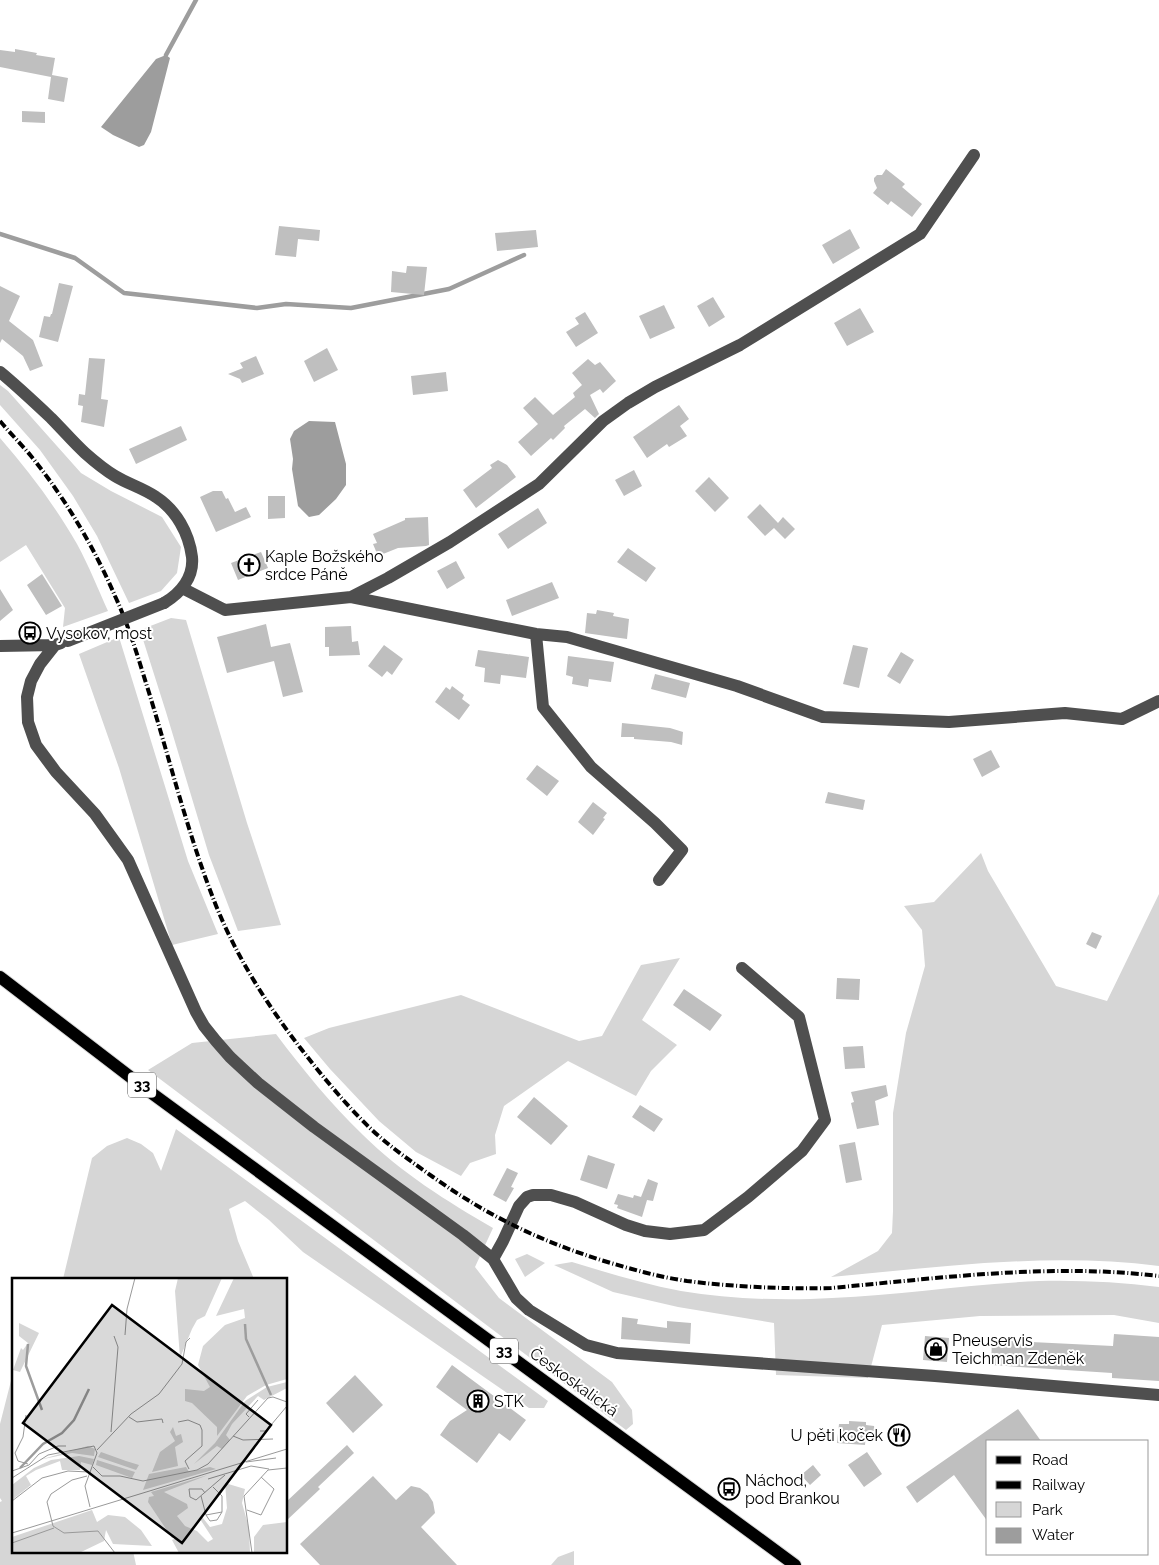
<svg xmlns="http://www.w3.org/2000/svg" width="1159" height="1565" viewBox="0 0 1159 1565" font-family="Raleway,sans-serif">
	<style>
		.green { fill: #d6d6d6 }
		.water { fill: #9d9d9d }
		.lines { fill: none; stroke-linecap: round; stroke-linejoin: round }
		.stream { stroke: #9d9d9d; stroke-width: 4.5 }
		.building { fill: #bfbfbf }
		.major-casing { stroke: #dbdbdb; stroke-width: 14 }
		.minor { stroke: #4f4f4f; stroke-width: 12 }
		.major { stroke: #000; stroke-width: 12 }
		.rail { stroke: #000; stroke-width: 4; stroke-dasharray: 8 2.5 1 2.5; stroke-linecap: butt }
		.minor-bridge { stroke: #4f4f4f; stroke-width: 12 }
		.labels { text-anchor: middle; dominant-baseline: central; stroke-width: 4; stroke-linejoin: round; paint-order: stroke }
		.shield { fill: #fff; stroke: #4c4c4c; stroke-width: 1 }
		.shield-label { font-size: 15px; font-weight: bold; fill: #000 }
		.poi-label { font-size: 16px; fill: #000; stroke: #fff; text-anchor: start }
		.street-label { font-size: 16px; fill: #000; stroke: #fff }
		.inset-river { fill: none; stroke: #9d9d9d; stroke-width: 2.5 }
		.inset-road { fill: none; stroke: #999; stroke-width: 1 }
		.view { fill: #000; fill-opacity: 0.15; stroke: #000; stroke-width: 2.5 }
		.inset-edge { fill: none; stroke: #000; stroke-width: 2.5 }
	</style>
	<rect width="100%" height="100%" fill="#fff"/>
	<path class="green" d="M0,385l8,6 73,82 30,18 51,26 19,30 -4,26 -16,18 -32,12 -32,-67 -24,-40 -33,-46 -40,-45z
		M0,438c29,33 55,68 77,106 12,22 21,45 31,67l-45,16 2,-19 -39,-63 -26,17z
		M171,618l15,2 61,203 34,102 -43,6 -29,-76 -43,-143 -26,-82z
		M119,637l69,224 30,73 -46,11 -53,-177 -40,-114z
		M981,853l7,18 68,115 51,15 52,-107v372c-110,-14 -219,1 -328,11l47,-26 14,-18 1,-22v-98l13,-80 19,-67 -3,-36 -18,-24 30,-4z
		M680,958l-38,62 35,25 -26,26 -15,25 -68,-35 -64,45 -9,29 1,19 -26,9 -9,13 -45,-24 -37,-31 -49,-52 -26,-31 25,-10 132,-33 118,46 23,-5 39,-71z
		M276,1034c27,36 55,70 87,101 37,37 85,67 130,93l-18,39 24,31 113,84 20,28 1,14 -7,6 -478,-360 44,-27z
		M176,1129l372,272 -4,7h-15l-226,-156 -34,-32 -24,-19 -16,8 9,32 16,38h-191l29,-121 15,-12 20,-8 14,6 12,9 8,18z
		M527,1254l18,9 -20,14 -10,-18z
		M572,1262c36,11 72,22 109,29 48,8 102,10 151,7 69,-3 137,-14 207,-17 40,-1 80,1 120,6v36l-45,-8 -134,1 -98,9 -14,53 -92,-3 -2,-52 -96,-16 -65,-15 -59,-27z
		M14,1369v182h119l3,14h-136v-63l2,-1 -2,-3v-74z
		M574,1551v14h-23l7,-8z"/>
	<path class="water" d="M166,55l4,3 -19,74 -7,13 -5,2 -26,-12 -12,-8 55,-68z
		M309,421l26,1 11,42v21l-10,14 -17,16 -10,2 -11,-11 -6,-37 1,-10 -3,-20 4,-8z"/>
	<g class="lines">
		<path class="stream" d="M166,55l30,-55
			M0,234l75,24 49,35 133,15 29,-4 65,4 98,-19 75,-34"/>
	</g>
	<path class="building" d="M15,49l22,4 -1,2 19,3 -3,17 16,3 -4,24 -16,-3 3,-22 -51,-10v-17l15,2z
		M22,111l23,1v11l-23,-1z
		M886,169l19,15 -3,3 20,17 -10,13 -21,-16 -3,4 -15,-12 4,-5 -3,-7v-3l3,-3h5z
		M279,226l41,4 -1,11 -21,-2 -2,18 -21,-2z
		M850,229l10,19 -27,16 -11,-19z
		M536,230l2,17 -41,4 -2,-18z
		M407,266l20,1 -3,28 -33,-3 1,-21 14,2z
		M59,283l14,3 -15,56 -19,-5 5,-21 6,1 1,-3h1z
		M0,286l20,10 -11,25 24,19 10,26 -13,5 -7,-15 -21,-17 -2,4z
		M713,297l12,20 -16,10 -12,-21z
		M664,305l11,23 -25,11 -11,-23z
		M860,308l14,24 -27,14 -13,-23z
		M585,312l13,21 -22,14 -10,-15 13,-8 -4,-6z
		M327,348l11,22 -24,12 -10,-21z
		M256,356l8,18 -22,9 -2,-4 -12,-5 15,-6 -3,-5z
		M89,358l16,1 -4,40 7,1 -4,27 -23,-5 2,-16 -5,-1 1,-11 6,1z
		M588,359l7,6 5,-3 16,19 -13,12 -3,-4 -10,6 9,19 -4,4 -10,-9 -21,17 1,2 -12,12 -2,-2 -20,18 -13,-14 20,-18 -15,-16 12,-11 18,18 22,-18 -2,-4 9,-8 -10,-12z
		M446,372l2,19 -35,4 -2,-19z
		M679,405l10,14 -9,7 7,10 -18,11 -2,-3 -20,14 -14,-21z
		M181,426l6,14 -51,24 -7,-15z
		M498,460l9,5 9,12 -40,31 -13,-18 29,-22 -2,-3z
		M634,470l8,16 -18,10 -9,-16z
		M709,477l20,21 -14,14 -20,-21z
		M213,491h9l4,8 2,-1 7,14 11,-5 5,10 -35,15 -16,-35z
		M268,496h17v22l-17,1z
		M760,504l18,19 5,-6 12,12 -10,10 -11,-11 -9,8 -18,-19z
		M538,508l9,15 -39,26 -10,-15z
		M428,517l1,28 -3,1 -28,2 -20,8 -5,-12 4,-1 -4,-9 32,-14v-2z
		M628,548l28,20 -10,14 -29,-20z
		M261,552l7,16 -30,12 -7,-17z
		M456,561l9,17 -18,11 -10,-18z
		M42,574l20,32 -16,9 -19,-30z
		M552,582l7,16 -47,18 -6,-16z
		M0,589l13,21 -13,11z
		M597,610l17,3 -1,3 16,3 -2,20 -42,-6 2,-20 9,1z
		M266,624l5,23 19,-4 13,49 -20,5 -9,-36 -47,12 -10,-36z
		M351,626l1,16 6,-1 2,14 -31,1v-9h-4v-20z
		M384,645l19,14 -11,16 -5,-4 -5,6 -14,-11z
		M853,645l15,3 -9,40 -16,-4z
		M478,650l51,7 -3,21 -25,-3 -1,9 -16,-2 1,-14 -10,-2z
		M901,652l13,8 -14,24 -13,-8z
		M568,656l46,6 -3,20 -22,-3 -1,8 -16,-3 1,-7 -7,-2z
		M655,674l35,9 -4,15 -35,-9z
		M452,686l12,9 -2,4 8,6 -11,15 -24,-18 11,-15 4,3z
		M622,723l48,5 13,4 -1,13 -11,-3 -37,-3v-2h-13z
		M991,750l9,17 -18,10 -9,-18z
		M537,765l22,16 -12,15 -21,-17z
		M828,792l37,8 -2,10 -38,-7z
		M593,802l14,11 -4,5 2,1 -12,16 -15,-13z
		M1092,932l10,4 -6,13 -10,-5z
		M837,978l23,1 -1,21 -23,-1z
		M684,989l38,26 -12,16 -37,-26z
		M863,1046l2,22 -20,1 -2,-22z
		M886,1085l2,11 -13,5 4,24 -22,4 -6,-26 3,-1 -3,-10z
		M534,1097l34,29 -17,19 -34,-28z
		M640,1105l23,14 -9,13 -22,-15z
		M855,1142l7,38 -16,3 -7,-38z
		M588,1155l27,9 -8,25 -27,-9z
		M507,1168l11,5 -7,14 3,1 -8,14 -13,-7z
		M648,1179l10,4 -5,18 -6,-1 -5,17 -25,-9 1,-3 -4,-1 4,-10 15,4 1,-3 7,2z
		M622,1317l16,2 -1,5 30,4v-7l24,2 -1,21 -69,-5z
		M1114,1334l45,3v44l-47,-3v-5l-121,-8 1,-25 121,6z
		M925,1336l24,2 -2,24 -24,-2z
		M452,1365l74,55 -16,21 -11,-8 -22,30 -37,-28 10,-14 17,-11 -31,-23z
		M355,1375l28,30 -30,28 -27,-30z
		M1018,1409l23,32h-53v81l-34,-47 -37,28 -11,-16z
		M849,1421l17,1v3l8,1 1,5 -9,1 -1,13 -28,-2 2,-19h10z
		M347,1445l7,8 -36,34 2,2 -34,32v-19z
		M867,1452l15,22 -18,13 -16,-22z
		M813,1465l8,10 -11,10 -9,-10z
		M373,1476l23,24 15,-14 9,2 8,6 5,8 2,11 -14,14 36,38h-137l-20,-21z"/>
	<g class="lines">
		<g class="major-casing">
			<path id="major" d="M0,977l146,112 649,476"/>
		</g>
		<path class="minor" d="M0,372c17,14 34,30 51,46 11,11 22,24 34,35 9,8 20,17 30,23 13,8 28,12 41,21 20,13 33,36 36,60 2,20 -11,36 -28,46
			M182,588l43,22 126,-13 185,37 31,3 170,49 86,31 126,5 116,-9 57,6 37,-18
			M351,597l37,-19 62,-36 89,-58 64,-63 25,-18 27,-16 85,-42 180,-111 54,-79
			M536,634l7,73 48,60 64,56 27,27 -23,30
			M55,645l-15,19 -9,17 -4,16 1,25 8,23 20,27 39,42 33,46 68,152 8,14 12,15 14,16 28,26 56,44 149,108 30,24 23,39 13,12 57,35 31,8 318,23 224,19
			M0,646l55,-1 6,-2
			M493,1259l10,-18 16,-35 8,-9 6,-2h18l24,7 51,23 19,6 25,3 34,-4 44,-33 54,-46 23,-31 -26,-103 -57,-49"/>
		<use href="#major" class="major"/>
		<path class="rail" d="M0,421c10,12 21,23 31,35 34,42 63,91 84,140 13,28 22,58 31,87 23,73 41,149 69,220 21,53 52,102 87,147 21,27 44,55 69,79 19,18 41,33 62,48 55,39 107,64 171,84 27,8 55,16 83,20 48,6 96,8 144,7 110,-10 219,-25 328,-12"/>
		<path class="minor-bridge" d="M68,641l96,-38"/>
	</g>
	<defs>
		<g id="church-ring" transform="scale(1.125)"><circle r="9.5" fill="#fff" stroke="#000" stroke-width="1.5"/><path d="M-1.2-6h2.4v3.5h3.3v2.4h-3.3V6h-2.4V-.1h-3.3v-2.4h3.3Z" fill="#000"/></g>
		<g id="bus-ring" transform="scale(1.125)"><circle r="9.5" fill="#fff" stroke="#000" stroke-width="1.5"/><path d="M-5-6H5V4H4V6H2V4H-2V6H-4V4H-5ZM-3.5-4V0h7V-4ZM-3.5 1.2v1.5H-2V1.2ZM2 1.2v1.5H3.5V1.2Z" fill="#000"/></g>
		<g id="shop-ring" transform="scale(1.125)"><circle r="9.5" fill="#fff" stroke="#000" stroke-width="1.5"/><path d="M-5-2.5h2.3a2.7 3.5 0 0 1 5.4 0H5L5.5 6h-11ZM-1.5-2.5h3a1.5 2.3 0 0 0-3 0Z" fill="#000"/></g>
		<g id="building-ring" transform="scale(1.125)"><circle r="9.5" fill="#fff" stroke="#000" stroke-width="1.5"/><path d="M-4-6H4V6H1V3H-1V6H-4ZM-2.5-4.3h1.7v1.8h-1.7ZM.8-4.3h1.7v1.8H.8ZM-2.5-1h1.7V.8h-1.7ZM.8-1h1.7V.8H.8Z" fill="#000"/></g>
		<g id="restaurant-ring" transform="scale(1.125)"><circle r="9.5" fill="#fff" stroke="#000" stroke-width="1.5"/><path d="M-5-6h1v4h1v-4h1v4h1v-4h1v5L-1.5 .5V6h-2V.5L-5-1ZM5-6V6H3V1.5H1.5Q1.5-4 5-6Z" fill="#000"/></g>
	</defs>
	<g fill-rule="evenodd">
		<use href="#church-ring" x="249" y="565"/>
		<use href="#bus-ring" x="30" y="633"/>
		<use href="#shop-ring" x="936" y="1349"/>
		<use href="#building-ring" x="478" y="1401"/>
		<use href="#restaurant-ring" x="899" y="1435"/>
		<use href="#bus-ring" x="729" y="1489"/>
	</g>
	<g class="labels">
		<g class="shield">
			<rect x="128" y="1072.5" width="28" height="25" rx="4"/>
			<rect x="490" y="1338.5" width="28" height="25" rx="4"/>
		</g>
		<g class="shield-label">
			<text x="142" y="1085">33</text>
			<text x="504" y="1351">33</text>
		</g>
		<g class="poi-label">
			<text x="265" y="556">Kaple Božského<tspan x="265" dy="18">srdce Páně</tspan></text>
			<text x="46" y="633">Vysokov, most</text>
			<text x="952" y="1340">Pneuservis<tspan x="952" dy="18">Teichman Zdeněk</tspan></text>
			<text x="494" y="1401">STK</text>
			<text x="883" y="1435" text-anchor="end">U pěti koček</text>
			<text x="745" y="1480">Náchod,<tspan x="745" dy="18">pod Brankou</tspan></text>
		</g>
		<g class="street-label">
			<text transform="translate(574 1382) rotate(36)">Českoskalická</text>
		</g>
	</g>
	<g transform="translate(12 1278)">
		<rect width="275" height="275" fill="#fff"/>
		<path d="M166,0h44l-17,38 -8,4 -5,9 -12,29 -5,-67zM222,0h53v101l-21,6 -19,11 -30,40v-9l-25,-24 -7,-2v-12l19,2 6,-4 -12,-22 5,-19 22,-21 20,-7 -1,-9 -28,7zM7,45l20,10 -19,39 -7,-2 8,-22 2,2 5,-7 -9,-7zM275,104v6l-23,12 -6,-4 -26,28 -6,11 4,5 -8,9 -5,-3 -23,18 21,-21 30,-42 22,-14zM161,149l3,9 5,-2 2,8 -8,5 3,19 -26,6 8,-20 15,-11 -5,-9zM76,168l7,3 -1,7 -22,-3 -33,7zM89,174l25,9 13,4 -3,5 -38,-13zM67,178l15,3 -2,6 -11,-3 -1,8h-18l-2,-9 -24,9 -10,6 5,9 -19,15v-15l22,-17 17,-8zM85,182l38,12 -3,6 -36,-13zM174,189l3,5 21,-5 6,2 -73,21 6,-16zM196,197l-44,17 23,12 1,4 -11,8 8,10 12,5 11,11 5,-3 -13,-20 3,-1 7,9 12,-3 5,-16 -2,-25 20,6 -3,14 7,25 1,25h-71l-7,-13 4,-2h-4l-24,-36 1,-5 5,-1 -3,-4zM80,232l5,12 11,-7 17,2 16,13 11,16 -39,-2 -7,-14 -2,11 -25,12h-67v-16zM275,244v31h-33v-16l9,-12z" fill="#d6d6d6"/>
		<path class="inset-river" d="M233,46l1,15 25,56M16,66l-2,22 16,44M8,190l23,-24 19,-11 12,-13 15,-31"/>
		<path class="inset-road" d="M113,57l2,-26 8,-31M14,137l-3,22 -8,16 3,8 10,3M117,139l8,5 25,-3 1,4M237,139l-3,-3 12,-14M166,144l10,-2 12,5 2,5v16l-17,15 4,8M248,153h6l21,-25M99,154l7,-85 -4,-11M221,158l10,4 30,-1M85,172l34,-36 28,-20 23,-30 4,-22 4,-4M234,184l30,-4M81,189l9,9h18l23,5 54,-11 11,-6 60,-66 5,-1 14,5M0,193l17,-6 10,-11 19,-8h8M75,198l-15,4 -21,14 -4,8 6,24 11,7 34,-2 17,22M0,200l36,-23 46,-9 3,7 -12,33 5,21M196,201l43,-13 18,3M177,211l1,8 6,3 29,-25M177,211h13l3,4M189,218l5,19 16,-3v-16l-9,-9M0,223l30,-23 26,-7 21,1M235,232l14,5 13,-26 -13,-12M194,237l4,6 7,-1 5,-8M0,255l275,-84M0,265l42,-15M240,275l-8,-57 24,-26 19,-2"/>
		<path class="view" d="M100,27l159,120 -89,118 -159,-120z"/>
		<rect width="275" height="275" class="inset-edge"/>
	</g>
	<rect x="986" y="1440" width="162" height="115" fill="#ffffff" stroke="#999999"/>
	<rect x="996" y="1456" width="25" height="8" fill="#000000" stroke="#999999"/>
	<text x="1032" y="1465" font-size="15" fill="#000000">Road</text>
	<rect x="996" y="1481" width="25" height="8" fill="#000000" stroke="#999999"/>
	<text x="1032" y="1490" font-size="15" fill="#000000">Railway</text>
	<rect x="996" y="1502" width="25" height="15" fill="#d6d6d6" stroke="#999999"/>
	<text x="1032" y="1515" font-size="15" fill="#000000">Park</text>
	<rect x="996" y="1528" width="25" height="15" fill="#9d9d9d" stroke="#999999"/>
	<text x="1032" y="1540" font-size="15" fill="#000000">Water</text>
</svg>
